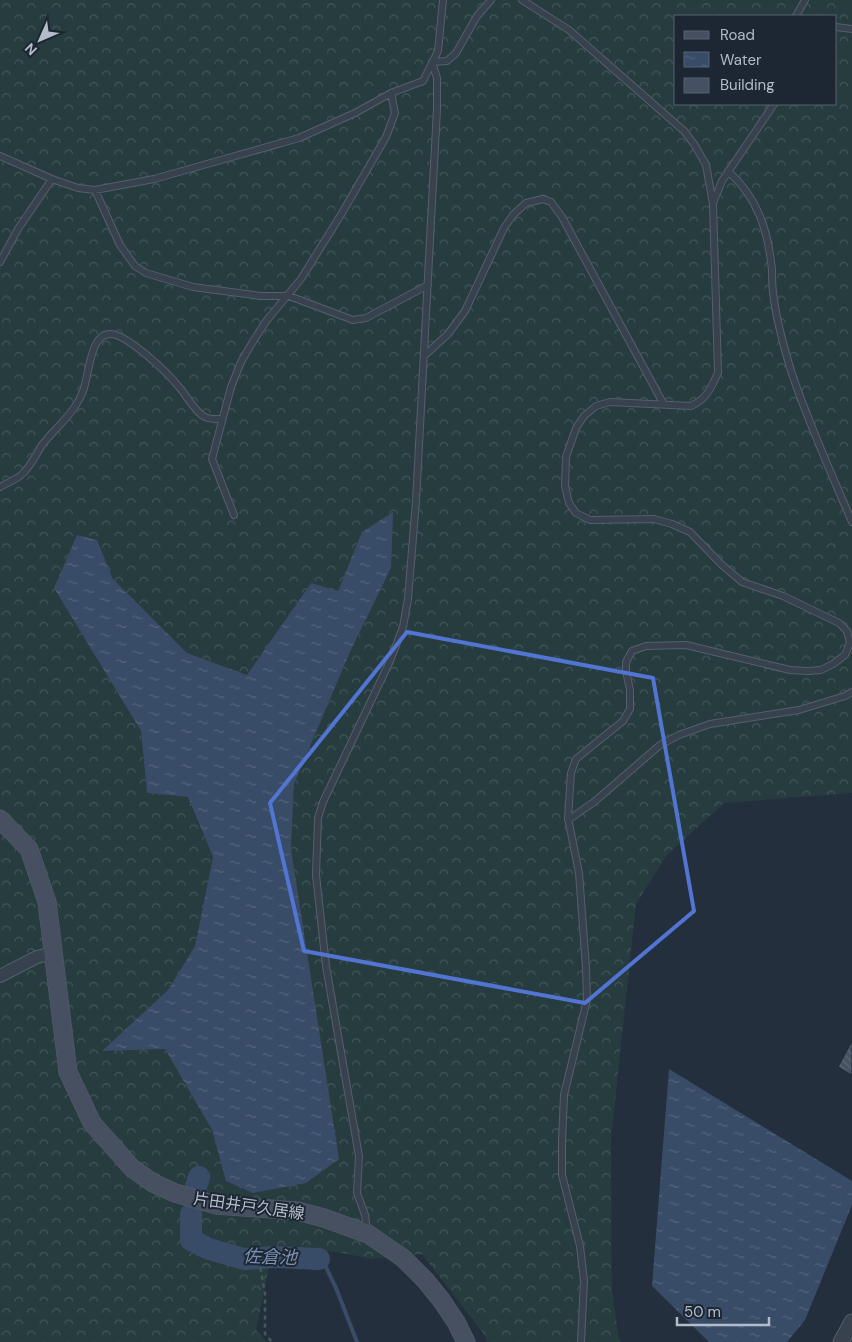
<svg xmlns="http://www.w3.org/2000/svg" width="852" height="1342" viewBox="0 0 852 1342" font-family="'DM Sans','Noto Sans JP',sans-serif">
	<style>
		.forest { fill: url(#forest-crowns); fill-rule: evenodd }
		.water { fill: url(#water-ripples) }
		.lines { fill: none; stroke-linecap: round; stroke-linejoin: round }
		.stream { stroke: #394c67; stroke-width: 4 }
		.river { stroke: #394c67; stroke-width: 22 }
		.building { fill: url(#building-back-hatch); stroke: #1f2835 }
		.service-casing { stroke: #565f6c; stroke-width: 8 }
		.minor-casing { stroke: #565f6c; stroke-width: 14 }
		.tertiary-casing { stroke: #565f6c; stroke-width: 17 }
		.secondary-casing { stroke: #565f6c; stroke-width: 19 }
		.path { stroke: #44595c; stroke-width: 2.5; stroke-dasharray: 4 4; stroke-linecap: butt }
		.service { stroke: #38414e; stroke-width: 6 }
		.minor { stroke: #38414e; stroke-width: 12 }
		.tertiary { stroke: #38414e; stroke-width: 15 }
		.secondary { stroke: #465061; stroke-width: 18 }
		.marked { fill: none; stroke: #5274d3; stroke-width: 4; stroke-linejoin: round }
		.labels { text-anchor: middle; dominant-baseline: central; stroke-width: 4; stroke-linejoin: round; paint-order: stroke }
		.street-label { font-size: 16px; fill: #b4bcc9; stroke: #1d2633 }
		.water-label { font-size: 18px; font-style: italic; fill: #7c92b1; stroke: #1d2633 }
	</style>
	<defs>
		<pattern id="forest-crowns" width="20" height="18" patternUnits="userSpaceOnUse" patternTransform="scale(1.25)"><rect width="20" height="18" fill="#263c3f"/><path d="M2 6a3 3 0 1 1 6 0M12 15a3 3 0 1 1 6 0" fill="none" stroke="#435659"/></pattern>
		<pattern id="water-ripples" width="26" height="14" patternUnits="userSpaceOnUse" patternTransform="scale(1.25)"><rect width="26" height="14" fill="#394c67"/><path d="M2 4q2-2 4 0t4 0M15 11q2-2 4 0t4 0" fill="none" stroke="#53647b"/></pattern>
		<pattern id="building-back-hatch" width="6" height="6" patternUnits="userSpaceOnUse" patternTransform="scale(1.25)"><rect width="6" height="6" fill="#455162"/><path d="M-1 5l2 2M0 0l6 6M5-1l2 2" fill="none" stroke="#5d6877"/></pattern>
	</defs>
	<rect width="100%" height="100%" fill="#242f3e"/>
	<path class="forest" d="M0,0h852v793l-128,10 -57,52 -31,49 -25,235 1,149 6,47 3,7h-134l-1,-5 -64,-83 -50,5 -35,-7 -64,-4 -17,82 11,12h-267zM676,16h160v88h-160zM362,532l29,36 -41,84 -56,132 -3,65 -65,332 -14,-51 -47,-81 -62,2 65,-61 27,-44 18,-89 -25,-60 -41,-4 -6,-62 -87,-143 43,-48 16,39 74,74 60,22 64,-92 27,9z"/>
	<path class="water" d="M393,512l-2,56 -41,84 -56,132 -3,65 48,310 -33,24 -53,10 -27,-12 -14,-51 -47,-81 -63,2 66,-61 27,-44 18,-89 -25,-60 -41,-4 -6,-62 -87,-143 23,-53 20,5 16,39 74,74 60,22 64,-92 27,8 24,-59z
		M669,1069l183,112v24l-47,115 -18,22h-78l-57,-56z"/>
	<g class="lines">
		<path class="stream" d="M319,1259l4,2 13,27 21,54"/>
		<path class="river" d="M195,1190l4,-13
			M191,1214v26l18,9 35,10 32,-2 43,2"/>
	</g>
	<path class="building" d="M852,1041v34l-14,-8z"/>
	<g class="lines">
		<g class="service-casing">
			<path id="service" d="M522,0l47,30 115,101 10,13 12,21 7,39 5,169c-8,16 -10,25 -27,33l-81,-4 -14,4 -12,10 -8,12 -10,29 -1,29 4,17 7,10 14,7 64,-1 18,5 18,8 32,33 20,17 41,14 56,27 8,8 3,12 -5,12 -12,9 -12,6 -13,1 -18,-1 -104,-25 -40,1 -14,5 -6,11v9l4,19v19l-7,12 -47,38 -5,14 -3,45 11,55 7,95 1,32 -23,95 -2,46v34l18,71 4,35 -3,61
				M796,16l9,-16
				M836,27l16,2
				M432,62l15,-1 9,-8 21,-37 14,-16
				M0,156l52,23 26,9 17,2 59,-11 145,-41 56,-25 36,-20 32,-12 15,-30 5,-51
				M728,171c30,27 40,59 44,99 0,7 0,15 1,22 3,28 11,56 19,82 17,50 39,99 60,148
				M95,190l25,55 15,21 11,7 47,14 68,9h28l64,24 13,-2 62,-33
				M713,203l9,-22 52,-77
				M0,262l18,-33 34,-50
				M424,356l24,-22 17,-23 39,-83 9,-13 13,-12 17,-4 8,3 11,15 101,186
				M0,487c6,-3 14,-7 20,-11 10,-8 15,-20 22,-31 14,-18 33,-32 41,-54 6,-15 7,-59 28,-57 17,1 57,39 68,53 8,9 14,22 24,29 6,4 12,3 19,3
				M234,515l-22,-56 19,-72 10,-25 11,-19 15,-23 34,-41 41,-66 44,-76 9,-24 -4,-20
				M568,820l26,-18 66,-57 19,-10 31,-11 89,-14 46,-14 7,-4
				M367,1230l-2,-15 -8,-22 2,-37 -33,-190 -10,-91 2,-57 5,-16 67,-141 13,-34 5,-28 8,-98 21,-392v-31l-5,-16"/>
		</g>
		<g class="minor-casing">
			<path id="minor" d="M0,976l37,-19 16,-4"/>
		</g>
		<g class="tertiary-casing">
			<path id="tertiary" d="M841,1342l11,-20"/>
		</g>
		<g class="secondary-casing">
			<path id="secondary" d="M0,819l29,30 18,53 21,170 24,51 40,45 21,15 22,10 14,4 27,8 81,6 27,7 44,16 35,24 23,23 16,20 14,21 10,20"/>
		</g>
		<path class="path" d="M259,1260l6,33v41l7,8"/>
		<use href="#service" class="service"/>
		<use href="#minor" class="minor"/>
		<use href="#tertiary" class="tertiary"/>
		<use href="#secondary" class="secondary"/>
	</g>
	<path class="marked" d="M407,632l246,46 41,233 -109,92 -281,-52 -34,-148z"/>
	<g class="labels">
		<g class="street-label">
			<text transform="translate(249 1206) rotate(8)">片田井戸久居線</text>
		</g>
		<g class="water-label">
			<text transform="translate(270 1257) rotate(2)">佐倉池</text>
		</g>
	</g>
	<rect x="674" y="15" width="162" height="90" fill="#1d2633" stroke="#59626f"/>
	<rect x="684" y="31" width="25" height="8" fill="#465061" stroke="#59626f"/>
	<text x="720" y="40" font-size="15" fill="#b4bcc9">Road</text>
	<rect x="684" y="52" width="25" height="15" fill="url(#water-ripples)" stroke="#59626f"/>
	<text x="720" y="65" font-size="15" fill="#b4bcc9">Water</text>
	<rect x="684" y="78" width="25" height="15" fill="#455162" stroke="#59626f"/>
	<text x="720" y="90" font-size="15" fill="#b4bcc9">Building</text>
	<g transform="translate(40 40) rotate(225)" stroke="#1d2633" stroke-width="4" paint-order="stroke">
	<path d="M0-4L9 19L0 12L-9 19Z" fill="#b4bcc9"/>
	<text y="-8" font-size="14" font-weight="bold" text-anchor="middle" fill="#b4bcc9">N</text>
	</g>
	<path d="M677 1317v8h92v-8" fill="none" stroke="#b4bcc9" stroke-width="2.5"/>
	<text x="684" y="1317" font-size="15" fill="#b4bcc9" stroke="#1d2633" stroke-width="4" paint-order="stroke">50 m</text>
</svg>
